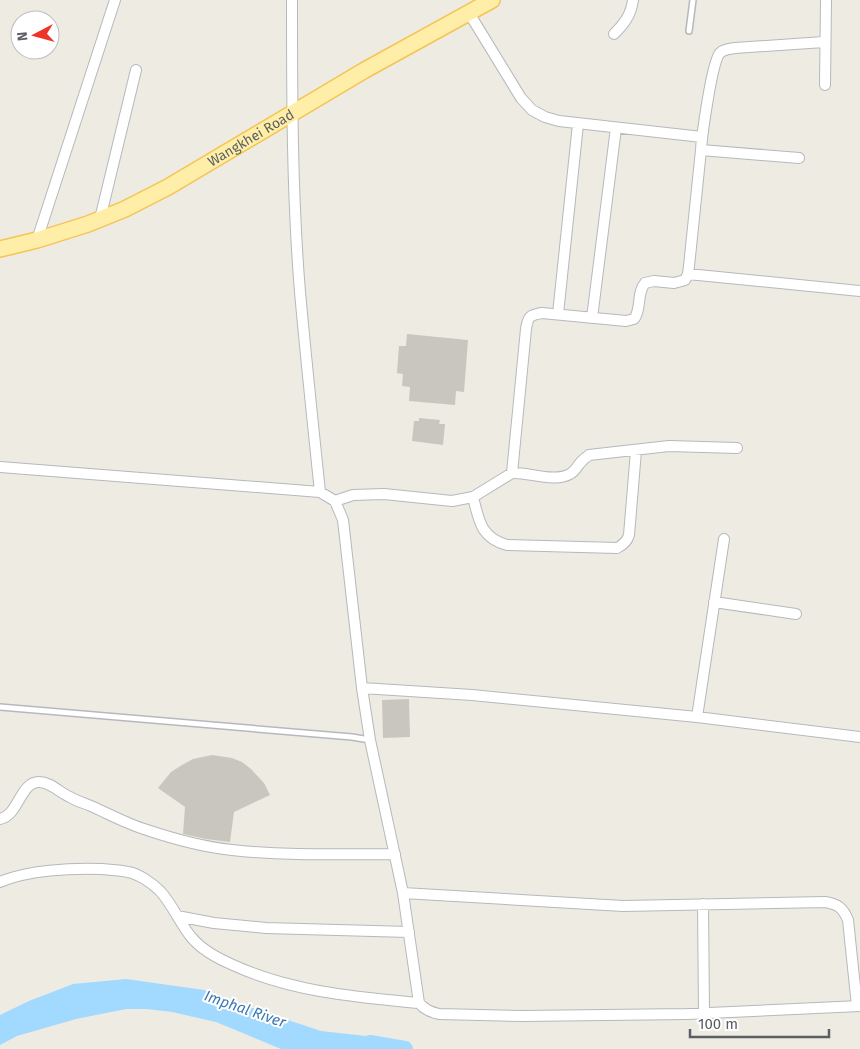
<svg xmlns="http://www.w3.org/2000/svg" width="860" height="1049" viewBox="0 0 860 1049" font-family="'Fira Sans',sans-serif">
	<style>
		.water { fill: #a2d9ff }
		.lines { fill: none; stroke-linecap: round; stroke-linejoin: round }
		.river { stroke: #a2d9ff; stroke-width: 16 }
		.building { fill: #c9c6c0 }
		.service-casing { stroke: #b5b9bd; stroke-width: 8 }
		.minor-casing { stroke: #b5b9bd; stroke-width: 12 }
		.primary-casing { stroke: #f5c455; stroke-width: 18 }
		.service { stroke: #fff; stroke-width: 5 }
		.minor { stroke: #fff; stroke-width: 10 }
		.primary { stroke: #ffeea7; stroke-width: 15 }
		.labels { text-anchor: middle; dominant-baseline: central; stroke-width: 4; stroke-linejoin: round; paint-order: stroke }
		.street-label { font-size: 14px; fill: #5b5f64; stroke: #fff }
		.water-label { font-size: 15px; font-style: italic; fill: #3c79b4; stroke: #fff }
	</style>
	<rect width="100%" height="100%" fill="#eeebe2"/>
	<path class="water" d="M126,979l78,11 57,21 60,20 72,8 -3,10h-109l-65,-27 -44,-10 -25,-3h-21l-50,10 -59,17 -17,9v-30l29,-14 44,-17z"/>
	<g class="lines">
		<path class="river" d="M370,1043l35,6"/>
	</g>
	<path class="building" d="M407,334l61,6 -4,52 -8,-1 -1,14 -46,-4 1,-14 -8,-1 1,-12 -6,-1 2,-27h7z
		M419,418l21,2 -1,4h6l-2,21 -31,-4 2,-20h5z
		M409,699l1,38 -27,1 -1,-38z
		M212,755l20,3 10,4 9,7 13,14 6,12 -36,17 -4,30 -24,-3 -23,-5 2,-27 -27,-19 13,-16 11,-7 11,-6z"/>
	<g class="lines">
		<g class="service-casing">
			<path id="service" d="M689,31l4,-31
				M0,707l352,30 18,3"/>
		</g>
		<g class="minor-casing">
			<path id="minor" d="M292,0c0,97 0,195 8,292 6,67 13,133 20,200
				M469,13l52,85 11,12 13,7 14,4 143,16
				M614,34c10,-10 17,-19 19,-34
				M825,85l1,-85
				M701,150l98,8
				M100,219l36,-149
				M37,240l78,-240
				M688,274l172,17
				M558,314l20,-190
				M592,318l24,-190
				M0,467l320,25 15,9 8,19 19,168 8,52 33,153 16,110c6,7 12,9 20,11l84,2 164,-2 173,-8
				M512,473l14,-144c2,-13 4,-14 16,-16l84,8 8,-2c8,-10 2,-25 11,-36l9,-2 20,2 11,-3 3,-6 1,-8 12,-116c1,-15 11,-89 19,-97 4,-4 10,-4 15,-5l89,-6
				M473,497c6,24 8,41 34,48l110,3c6,-3 10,-6 12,-13l7,-84
				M335,501l18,-6 31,-1 68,7 21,-4 39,-24c17,-1 42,10 58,1 6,-3 8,-10 13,-14 0,-1 6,-4 6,-5l80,-9 68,2
				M714,602l82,12
				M362,688l110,7 225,22 163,20
				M697,717l27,-178
				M0,819c19,-4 20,-37 39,-37 12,0 21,11 31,15 6,4 14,6 21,9 18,8 36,18 56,24 27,9 56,17 85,20 54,6 109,4 163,4
				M0,882c28,-12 71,-14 101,-13 9,1 18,1 27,3 11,2 24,11 32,19 13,14 20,33 32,47 11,13 27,21 41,27 59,27 123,32 186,38
				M403,893l220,13 202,-4c13,2 18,6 23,18l9,86
				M703,904l1,109
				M177,916l37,7 52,5 143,4"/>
		</g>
		<g class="primary-casing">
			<g id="primary">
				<path id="s1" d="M0,249l37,-9 51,-16 37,-15 43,-22 197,-117 127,-70"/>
			</g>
		</g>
		<use href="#service" class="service"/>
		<use href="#minor" class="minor"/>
		<use href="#primary" class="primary"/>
	</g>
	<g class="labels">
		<g class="street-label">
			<text stroke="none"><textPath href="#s1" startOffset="276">Wangkhei Road</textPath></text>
		</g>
		<g class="water-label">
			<text transform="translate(245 1009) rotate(19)">Imphal River</text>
		</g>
	</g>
	<g transform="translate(35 35) rotate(264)"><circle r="24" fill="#ffffff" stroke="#bdbfc1"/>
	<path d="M0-4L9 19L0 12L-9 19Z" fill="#ee3329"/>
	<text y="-8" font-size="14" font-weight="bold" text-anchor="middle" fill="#5b5f64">N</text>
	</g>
	<path d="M690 1029v8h139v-8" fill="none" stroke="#5b5f64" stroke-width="2.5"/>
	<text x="698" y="1029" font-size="15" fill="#5b5f64" stroke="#ffffff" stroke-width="4" paint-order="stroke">100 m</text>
</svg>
